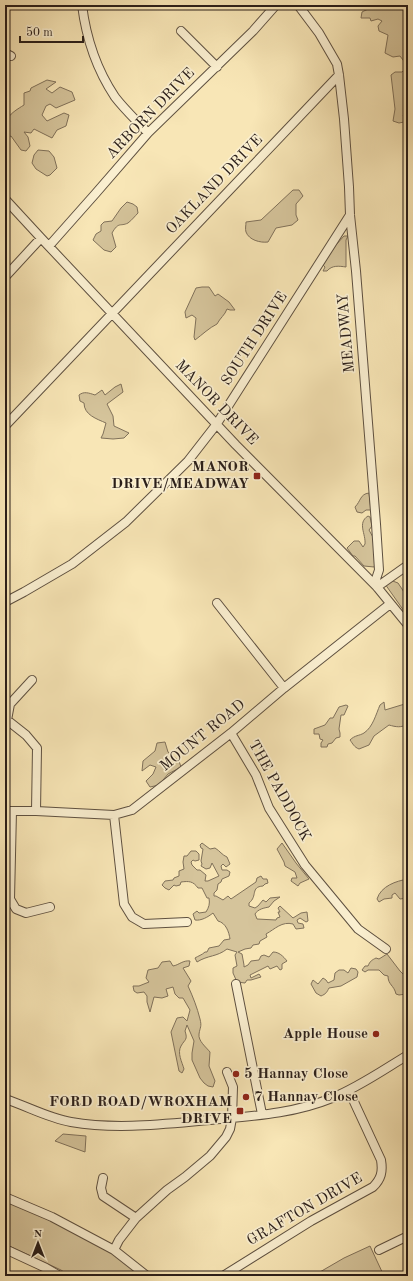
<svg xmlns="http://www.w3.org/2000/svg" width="413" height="1281" viewBox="0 0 413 1281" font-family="'Old Standard TT',serif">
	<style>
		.green { fill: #d5c49b; stroke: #80715a }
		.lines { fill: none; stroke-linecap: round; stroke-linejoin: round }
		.minor-casing { stroke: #5e5040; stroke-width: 10 }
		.minor { stroke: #faefd0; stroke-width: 8 }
		.poi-dot { fill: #8f2418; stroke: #faefd0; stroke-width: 1.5 }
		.labels { text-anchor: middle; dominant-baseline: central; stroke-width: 3.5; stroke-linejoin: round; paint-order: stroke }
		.street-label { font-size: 15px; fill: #2a1e19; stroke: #faefd0 }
		.poi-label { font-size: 15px; font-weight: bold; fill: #2a1e19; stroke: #faefd0; text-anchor: end }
	</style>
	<rect width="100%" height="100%" fill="#f8e6b6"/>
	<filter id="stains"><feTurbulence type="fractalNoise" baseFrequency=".005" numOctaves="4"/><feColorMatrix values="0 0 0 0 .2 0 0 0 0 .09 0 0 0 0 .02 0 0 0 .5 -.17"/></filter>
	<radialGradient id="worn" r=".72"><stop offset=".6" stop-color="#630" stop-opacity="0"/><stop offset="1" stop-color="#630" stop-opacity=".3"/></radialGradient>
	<path class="green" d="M356,5h52v60l-2,-1 -6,-8 -7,1 -8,-4 3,-18 -9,-4 -1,-5 4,-5 -4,-2 -7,2 -1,-3h-9l1,-6 6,-3 -12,-3z
		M408,66v45l-5,4 3,5 -2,2 -5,1 -6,-2 2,-12 -4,-34 4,-3h7z
		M47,80l9,2 -10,7 6,4 8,-6 12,5 3,8 -19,8 -6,-4 -4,2 -4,9 5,6 17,-8 5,2 -3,11 -9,4 -5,8 -18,-9 -3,4 -7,-1 4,5 2,9 -4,5 -5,-1 -10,-14 -3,1c-8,-17 3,-24 16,-32v-12l6,-2 1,-3z
		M38,150l11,1 5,6 3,11 -7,7 -3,1 -11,-7 -4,-6 2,-8z
		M293,190h6l4,6 -7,8v11l2,5 -6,5 -16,3 -8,14c-8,1 -19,-2 -22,-10 -1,-3 0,-7 0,-10l15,-2z
		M127,202l6,2 4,3 1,6c-3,3 -6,7 -10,10 -8,4 -9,-2 -16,10l4,14 -5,5 -7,-2 -11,-10 3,-6 5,-3v-6l3,-3 8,-1 9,-13z
		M344,236h4l-2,4v27c-7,-1 -14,-2 -19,4h-4l2,-4 -2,-2 12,-19z
		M202,287h7l6,9 3,-2 11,8 6,8h-5l-3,-1c-2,6 -7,9 -10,15 -8,4 -14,10 -22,16l-1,-3 2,-19 -4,-3 -6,3 -1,-6 11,-24z
		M121,384l2,8 -16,12 6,12 1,10 15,7 -5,5 -11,1 -12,-1 2,-4 3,-11c-9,-4 -22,-8 -22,-20l-4,-2 -1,-6c5,-4 10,-2 16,0l7,-5 3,5 10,-8z
		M369,493l2,17h-5l-4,3 -5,-1 -2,-5c6,-6 5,-13 14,-14z
		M368,516l2,1 2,9 -3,4 5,9 1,25 -1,3 -10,-1 -9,-10h-2l-6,-8 7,-7h5l4,6 2,-3c1,-10 -8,-21 3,-28z
		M390,580l8,3 10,15v17l-4,-4 -19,-27z
		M384,702l1,8 23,-7v21c-7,4 -12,3 -19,1l-15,11 -5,9 -10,4c-5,-2 -6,-5 -9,-9 5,-5 9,-4 14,-7 9,-6 12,-19 16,-28z
		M346,705l2,1 -4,9h-3l-2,14 1,4v4l-4,1 -4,5 -4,1 -1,3h-6v-4l2,-3 -3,-1 -1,-5h-5v-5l11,-4 5,-7h3l6,-11z
		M165,742l3,10 11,9 2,6 -13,7 -9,11 -9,2 -4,-6 7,-7 3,-7 -6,-2 -8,6 1,-10 12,-10 2,-8z
		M202,843l8,6 5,-1c5,3 7,7 12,9l3,7 -4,3 -3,-3 -2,2 1,4h5l3,2 -1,4 -7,3 -1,3 -3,2 -1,6 -3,3v3h2l7,4 5,-4 3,3 25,-17 1,-4 4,-2 2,3h4l1,4 -3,1 -2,2c-13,1 -5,10 -14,17v3l6,2 3,-2 5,-6 3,2 4,-4 10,-1 -6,4 -5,6c-5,1 -11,2 -14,7l2,5 19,1 1,-2 3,-1 -2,-5h2l-2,-4 2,-2 13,12 8,-5 6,-1 1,9 -2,1 -6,-4 -3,2 1,3 5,1 1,4 -8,1 -3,-5c-11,-3 -18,5 -27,10l1,3 -7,4 -1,3 -6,1 -2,3 -6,1 -7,3 4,2 2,11v2l4,-2 3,-4 8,-1 2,-4 3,-1 5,2 4,-5c6,0 10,4 14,9l-5,3v5l-2,1 -3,-4 -7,3 -2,-3 -18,9 1,3 8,-4 2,3 -10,3h-4l-2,3 -8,-1 -4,-9v-5l4,-2 -2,-11 2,-3 -10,-3c-10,8 -19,6 -30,13l-2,-4c3,-2 7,-3 10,-6h2l2,-4 10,-2 5,-6 6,-1c-1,-7 -4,-16 -12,-18l-5,-8c-5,4 -12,8 -18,7l-2,-6 4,-3 2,2 7,-1c3,-5 4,-8 3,-14h-2l-5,-10h-4c-5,-7 -9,-7 -17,-6l-1,3 -4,1 -2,-1 -5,5 -4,-2 -3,-3 3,-4 8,-1 1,-2 5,-2v-5l5,-2 -1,-7 1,-6h3l4,-5h5l3,3v6l-4,1 -2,-1 -2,2 1,3 5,5h3l6,5 -1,6h3l11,-5 -7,-13 -2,5 -4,1 -5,-3 1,-2 -1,-3 2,-12 -2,-1 -1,-3z
		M282,843l14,20 13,16 -9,4 -2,3 -7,-5 1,-3h5l-2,-6 -10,-6 -1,-4 -7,-13z
		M408,879l-1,19 -7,1 -5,-6 -3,2v3l-8,1 -5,3 -2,-3c4,-13 19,-18 31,-20z
		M387,954l13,17 4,4h3v6l-3,4 4,6 -2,3 -7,1 -3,-1c-2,-9 -8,-9 -8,-18l-4,-1 -5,-5h-11l-3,2 -3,-2 3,-4h3c2,-5 4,-6 8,-8l3,1z
		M170,961l3,5c6,-1 10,-6 17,-5l-1,5 -6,2 8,13 -3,5c5,11 9,21 12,33 2,8 0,8 -1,15 -1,7 7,13 11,18l-1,14 6,15 -2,6 -5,-1 -4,-3 -4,-5 -8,-18v-7l2,-12 -7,-16 -2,6c3,9 0,8 -4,15 -4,7 1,16 3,23l-2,4 -3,-2 -8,-39 6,-14 6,-1 4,4 3,-11 -7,-12h-4l-4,-4 -2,-7 -7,2 2,7 -6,2 -8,-1 -4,15 -3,-10v-6l-3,-4 -7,1 -3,-2 -1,-5h6l10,-4 -3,-4 2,-8 10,-2 4,-6z
		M351,968l5,1 2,3 -1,5 -16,9 -12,2c-2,4 -3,6 -8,8l-5,-3 -5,-9 2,-4 5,4 5,-6 3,2 2,3 6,-3 1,-7 4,-3h5l4,3z
		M63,1134l23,2 -1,16 -30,-11z
		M5,1201l46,19 60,31 27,21 1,4h-69l-9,-6 -56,-26z
		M370,1246l14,30h-71l31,-18z"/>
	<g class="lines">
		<g class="minor-casing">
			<path id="minor" d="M82,5c4,32 15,65 33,92 10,13 22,24 33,36
				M298,5l21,28 18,31 2,11 5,44 5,68 1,28 6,56 20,253 3,46 -3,9 1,8 31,-22
				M181,31l36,36
				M5,53l6,3
				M5,199l36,39 195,207 141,142 31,38
				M49,246l47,-53 52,-60 105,-102 23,-26
				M5,277l36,-39
				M5,426l334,-351
				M5,602l19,-10 48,-28 54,-42 62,-61 28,-36 134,-210
				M217,603l67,85
				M32,680l-22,24 -3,16 19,15 11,13 -1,63
				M231,733l25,42 13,33 36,57 53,64 28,20
				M408,804v-1
				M5,811h31l78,4 18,-5 99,-77 53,-45 106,-84
				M12,811l-2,88 6,10 10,4 24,-6
				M114,815l10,89 8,13 12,7 43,-2
				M236,984l26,130
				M5,1099c22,7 43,19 66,23 46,8 93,2 139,-2 41,-4 83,-6 122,-22 27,-11 51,-28 76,-43
				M103,1178l-2,10 2,8 33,22
				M5,1197l47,20 62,33 33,26
				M5,1249l41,19 14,8
				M114,1250l5,-10 17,-22 31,-28 18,-13 25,-21 16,-19 4,-8 2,-11 1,-31 -6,-15
				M379,1250l29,-14
				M223,1276l88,-55 62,-34c8,-8 10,-15 8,-27l-32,-69"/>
		</g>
		<use href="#minor" class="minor"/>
	</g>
	<g class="poi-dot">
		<rect x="253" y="472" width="8" height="8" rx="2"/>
		<circle cx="376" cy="1034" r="4"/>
		<circle cx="236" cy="1074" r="4"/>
		<circle cx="246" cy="1097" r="4"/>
		<rect x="236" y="1107" width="8" height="8" rx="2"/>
	</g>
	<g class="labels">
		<g class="street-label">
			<text transform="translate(151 114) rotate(-46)">ARBORN DRIVE</text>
			<text transform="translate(215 185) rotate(-46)">OAKLAND DRIVE</text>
			<text transform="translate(347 333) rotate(-95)">MEADWAY</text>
			<text transform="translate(255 339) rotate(-57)">SOUTH DRIVE</text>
			<text transform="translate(216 403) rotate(46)">MANOR DRIVE</text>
			<text transform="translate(203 736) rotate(-39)">MOUNT ROAD</text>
			<text transform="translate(279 791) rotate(61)">THE PADDOCK</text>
			<text transform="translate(305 1210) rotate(-30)">GRAFTON DRIVE</text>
		</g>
		<g class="poi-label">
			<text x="249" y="467">MANOR<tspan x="249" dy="17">DRIVE/MEADWAY</tspan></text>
			<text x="368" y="1034">Apple House</text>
			<text x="244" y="1074" text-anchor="start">5 Hannay Close</text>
			<text x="254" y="1097" text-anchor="start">7 Hannay Close</text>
			<text x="232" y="1102">FORD ROAD/WROXHAM<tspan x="232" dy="17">DRIVE</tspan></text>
		</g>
	</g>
	<rect width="413" height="1281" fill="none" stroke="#f8e6b6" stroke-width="20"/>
	<rect x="6" y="6" width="401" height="1269" fill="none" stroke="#2a1e19" stroke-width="2"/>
	<rect x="10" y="10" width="393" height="1261" fill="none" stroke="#2a1e19"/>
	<g transform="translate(38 1243)" stroke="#faefd0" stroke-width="3" paint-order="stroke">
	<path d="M0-3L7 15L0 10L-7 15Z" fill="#2a1e19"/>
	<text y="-6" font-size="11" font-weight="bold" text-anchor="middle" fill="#2a1e19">N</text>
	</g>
	<path d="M20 36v6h63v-6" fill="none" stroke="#2a1e19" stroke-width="2"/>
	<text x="26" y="36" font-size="12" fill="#2a1e19" stroke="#faefd0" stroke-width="3" paint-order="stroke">50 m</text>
	<rect width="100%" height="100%" filter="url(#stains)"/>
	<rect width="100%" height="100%" fill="url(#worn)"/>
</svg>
